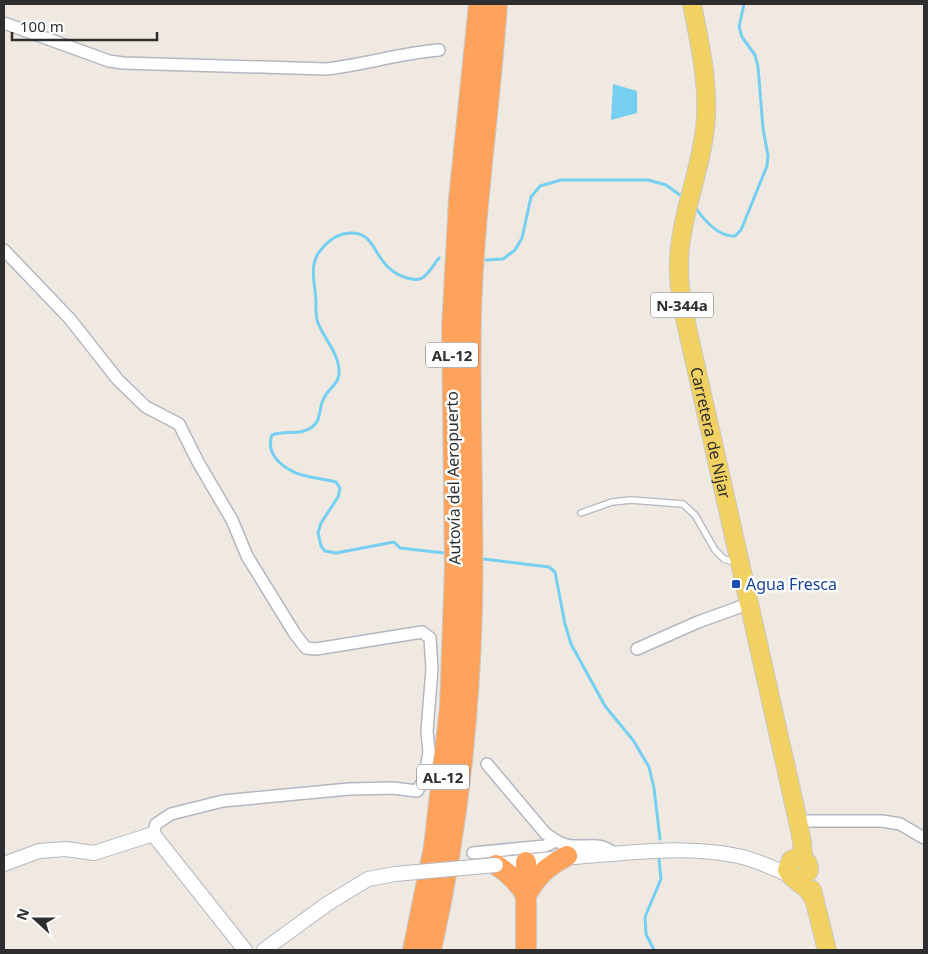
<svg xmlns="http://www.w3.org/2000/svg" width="928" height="954" viewBox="0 0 928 954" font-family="'Noto Sans',sans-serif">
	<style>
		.water { fill: #75cff0 }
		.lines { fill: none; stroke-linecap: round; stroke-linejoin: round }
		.stream { stroke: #75cff0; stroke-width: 3 }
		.service-casing { stroke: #b4b7c1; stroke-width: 8 }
		.minor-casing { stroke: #b4b7c1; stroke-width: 14 }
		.tertiary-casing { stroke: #b4b7c1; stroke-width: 16 }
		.primary-casing { stroke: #c9c9c9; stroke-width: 20 }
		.motorway-casing { stroke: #c9c9c9; stroke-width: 22 }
		.service { stroke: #fff; stroke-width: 5.5 }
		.minor { stroke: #fff; stroke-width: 11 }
		.tertiary { stroke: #fff; stroke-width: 14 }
		.primary { stroke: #f2d163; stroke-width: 18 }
		.motorway { stroke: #ffa35c; stroke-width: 20 }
		.tertiary-bridge-casing { stroke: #b4b7c1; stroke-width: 16; stroke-linecap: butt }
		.tertiary-bridge { stroke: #fff; stroke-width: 14 }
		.transit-dot { fill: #1a4fb4; stroke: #fff; stroke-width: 2 }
		.labels { text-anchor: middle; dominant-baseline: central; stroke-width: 5; stroke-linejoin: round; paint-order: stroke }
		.shield { fill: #fff; stroke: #6d6d6d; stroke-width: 1 }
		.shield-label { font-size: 15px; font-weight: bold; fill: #2e2e2e }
		.street-label { font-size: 16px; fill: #2e2e2e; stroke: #fff }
		.transit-label { font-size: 16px; fill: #164399; stroke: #fff; text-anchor: start }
	</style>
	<rect width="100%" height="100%" fill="#efe9e1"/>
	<path class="water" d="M613,84l24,7v22l-26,7z"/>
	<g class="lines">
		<path class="stream" d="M695,207c9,13 23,30 40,29l6,-6 26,-64 1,-10 -5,-28 -5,-61 -3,-12 -13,-18 -3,-10 5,-23
			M439,258c-5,6 -11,17 -17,20 -5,3 -10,1 -15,0 -7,-2 -14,-6 -19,-11 -16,-15 -15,-39 -45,-33 -11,3 -18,10 -24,18 -10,15 -4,32 -3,48 0,8 -1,15 2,23 6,15 21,31 21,48 1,13 -11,17 -16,29 -4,9 -2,21 -11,27 -11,9 -27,3 -40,8 -6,15 5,28 18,35 12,8 32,8 46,12l4,6 -2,9 -17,26 -3,10 3,13 4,5 11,2 58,-11 6,6 44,5
			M486,260l17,-1 12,-9 7,-12 9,-41 9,-11 21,-6h87l18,5 18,13
			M484,559l65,8 6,5 10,52 6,20 34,62 28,34 16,27 5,21 6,51
			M654,950l-8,-16 -1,-17 16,-38 -2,-20"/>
		<g class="service-casing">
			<path id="service" d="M581,513l31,-11 19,-2 52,4 12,11 20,35 9,9 13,4"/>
		</g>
		<g class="minor-casing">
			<path id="minor" d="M4,23l105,38 14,2 203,6c38,-4 74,-16 113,-19
				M4,250l66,69 48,61 28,27 33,17 19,38 34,58 15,36 48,78 11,14 10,1 106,-17 8,6 2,31 -5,62 2,21 -5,28 -7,11 -24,-3 -44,1 -126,12 -52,13 -15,10 -3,10
				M637,649l61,-27 50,-18
				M487,764l58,69c7,5 13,10 22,12 16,4 32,-5 46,8
				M798,821h84l18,3 24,14
				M473,853l72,-7 11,-5"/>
		</g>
		<g class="tertiary-casing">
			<path id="tertiary" d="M4,864l35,-13 27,-2 28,4 59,-19 92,116
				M496,865c43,-5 85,-9 128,-12 38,-3 76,-5 114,3 18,4 36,12 53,20
				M264,950l63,-46 41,-25 27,-5"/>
		</g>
		<g class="primary-casing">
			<g id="primary">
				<path id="s1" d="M692,4c8,41 18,83 13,124 -4,39 -19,74 -24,112 -4,22 -2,43 1,65l116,516 4,21 1,16"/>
				<path d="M794,878l7,1 8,-8c1,-11 -9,-17 -18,-11l-4,10 4,6 17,14 7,11"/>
				<path d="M812,890l15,60"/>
			</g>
		</g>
		<g class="motorway-casing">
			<path id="motorway" d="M496,865c13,8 22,17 30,30
				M526,895c12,-20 20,-28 41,-39
				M413,950l21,-103 16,-140 5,-141 -3,-238 7,-129 20,-195
				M431,950c25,-111 38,-226 41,-341 2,-98 -3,-197 -1,-296 3,-103 19,-206 26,-309
				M526,950v-88"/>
		</g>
		<use href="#service" class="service"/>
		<use href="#minor" class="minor"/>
		<use href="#tertiary" class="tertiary"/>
		<use href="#primary" class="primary"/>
		<use href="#motorway" class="motorway"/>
		<g class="tertiary-bridge-casing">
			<path id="tertiary-bridge" d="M395,874l101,-9"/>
		</g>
		<use href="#tertiary-bridge" class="tertiary-bridge"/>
	</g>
	<rect class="transit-dot" x="731" y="579" width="10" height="10" rx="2.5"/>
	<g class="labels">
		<g class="shield">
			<rect x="651" y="292.5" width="62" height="25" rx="4"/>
			<rect x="426" y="342.5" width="52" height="25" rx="4"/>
			<rect x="417" y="764.5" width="52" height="25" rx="4"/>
		</g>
		<g class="shield-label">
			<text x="682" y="305">N-344a</text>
			<text x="452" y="355">AL-12</text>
			<text x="443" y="777">AL-12</text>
		</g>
		<g class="street-label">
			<text stroke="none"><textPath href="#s1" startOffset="436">Carretera de Níjar</textPath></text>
			<text transform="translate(453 478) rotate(-91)">Autovía del Aeropuerto</text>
		</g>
		<g class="transit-label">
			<text x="746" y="584">Agua Fresca</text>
		</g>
	</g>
	<rect width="928" height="954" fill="none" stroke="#2e2e2e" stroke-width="10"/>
	<g transform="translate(35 919) rotate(291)" stroke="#ffffff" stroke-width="4" paint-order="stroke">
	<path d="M0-4L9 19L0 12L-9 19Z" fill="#2e2e2e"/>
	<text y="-8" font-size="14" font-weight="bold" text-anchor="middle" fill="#2e2e2e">N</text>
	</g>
	<path d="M12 32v8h145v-8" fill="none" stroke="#2e2e2e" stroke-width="2.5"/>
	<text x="20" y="32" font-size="15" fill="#2e2e2e" stroke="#ffffff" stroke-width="4" paint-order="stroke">100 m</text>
</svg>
